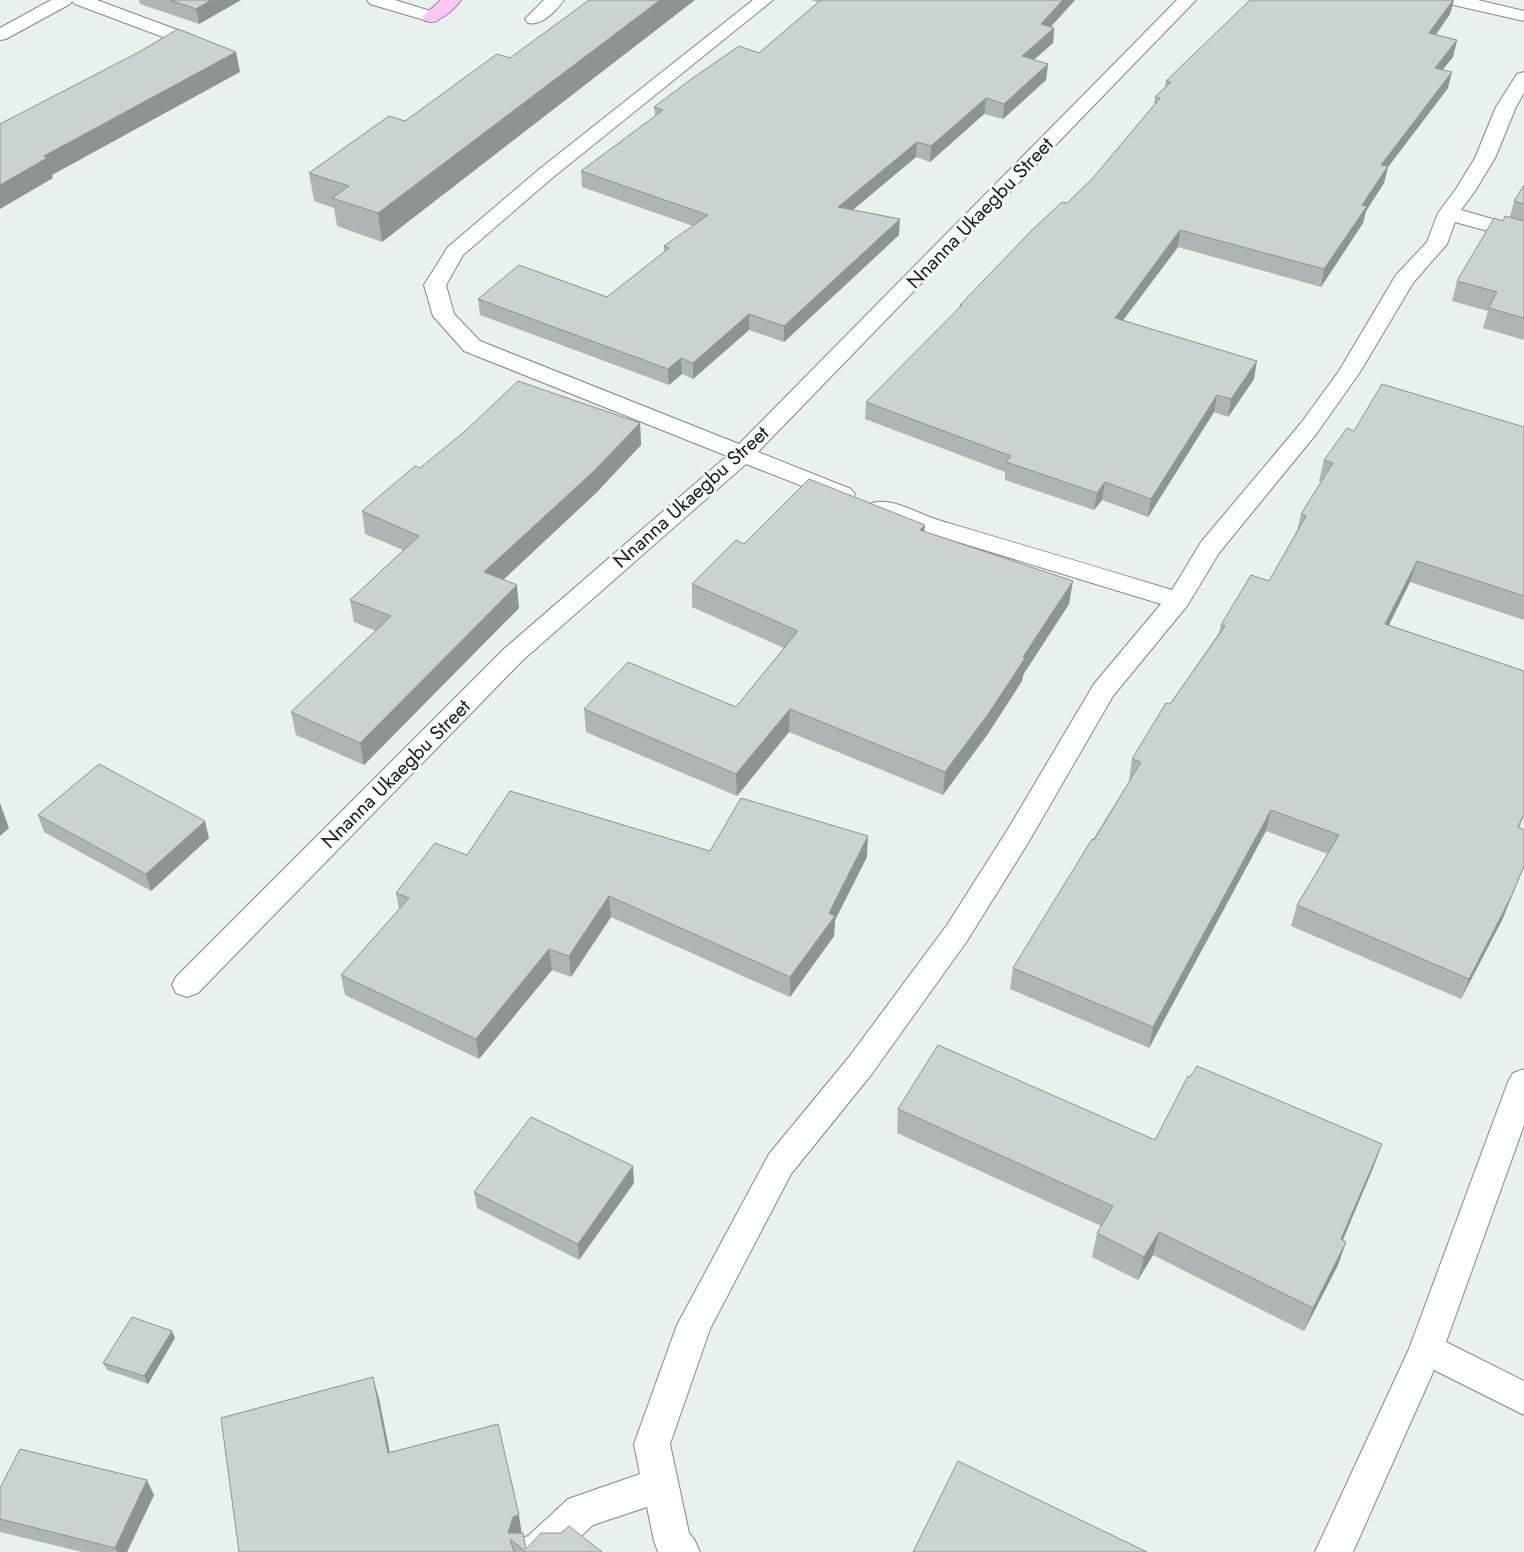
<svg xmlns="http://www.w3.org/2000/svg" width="1524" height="1552" viewBox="0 0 1524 1552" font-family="Jost,sans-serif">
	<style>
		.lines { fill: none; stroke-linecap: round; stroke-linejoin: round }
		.minor-casing { stroke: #818985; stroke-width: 2 }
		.major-casing { stroke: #a873a1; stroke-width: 2 }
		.minor { fill: #fff; fill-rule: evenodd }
		.major { fill: #fac7f2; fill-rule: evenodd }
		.wall { fill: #aeb5b2 }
		.shaded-wall { fill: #8d9491 }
		.building { fill: #cad3cf; stroke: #8d9491 }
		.labels { text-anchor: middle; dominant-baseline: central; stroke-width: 5; stroke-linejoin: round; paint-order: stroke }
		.street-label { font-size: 20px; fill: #181b1a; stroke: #f5fefa }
	</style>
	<rect width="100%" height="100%" fill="#e8f1ec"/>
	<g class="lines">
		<g class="minor-casing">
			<path id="minor" d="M51,0h46l94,35 3,4 -3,4 -6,2 -6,-2 -104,-39 -3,-3 -2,3 -64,35 -6,1v-12z
				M367,0h28l42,13 3,4 -3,4 -6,1 -61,-18z
				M544,0h20c-8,11 -22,26 -36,23l-3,-4z
				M753,0h20l-222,179 -88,76 -17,30 8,29 26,27 259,103 438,-444h19l-438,452 93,37 4,5 -4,5 -8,3 -8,-3 -89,-35 -223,196 -325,333 -11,4 -11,-4 -4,-8 4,-8 329,-329 222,-192 -263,-105 -31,-35 -9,-31 24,-38 89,-76z
				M1446,0h32l46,11v10l-75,-17z
				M1524,72v21l-8,14 -21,51 -20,33 -14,19 63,18v13l-69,-19 -8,22 -34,39 -53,89 -43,61 -98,120 -32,53 -74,90 -85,147 -61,98 -96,134 -80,99 -81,155 -40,115 19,89 5,6 6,13h-42l-4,-11 -7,-34 -54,18 -29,27h-51l6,-13 9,-3 40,-37 72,-25 -6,-30 43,-119 92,-171 80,-97 98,-132 61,-96 86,-145 67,-80 -249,-76 -40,-15 -3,-5 3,-5c21,-6 46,11 66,17 78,23 156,46 234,70l29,-48 100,-119 38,-52 57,-96 31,-33 11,-29 18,-24 19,-31 21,-51 21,-33z
				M1524,1069v56l-78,217 78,39v34l-90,-45 -81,182h-38l94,-203 99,-267 5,-9z"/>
		</g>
		<g class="major-casing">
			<path id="major" d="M441,0h20c-8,11 -23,24 -36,21l-3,-4z"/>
		</g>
		<use href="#minor" class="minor"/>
		<use href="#major" class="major"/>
	</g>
	<path class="wall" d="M139,0h102l-42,24 -59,-20z
		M811,0h264l-24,27 3,1 -1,15 -20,17 15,4 -2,16 -43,39 -19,-5 -54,48 -14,-5 -63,53 46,25 -115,107 -35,-12 -56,49 -11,-5 -13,11 -189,-70 -2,-16 129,-2 57,-45v-6l29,-20 -111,-39 -1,-16 74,-55 -1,-9 105,-54 59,-51z
		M1454,0l-4,14 -14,21 21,5 -4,17 -11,13 6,18 -60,79 -4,16 -18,28 -3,12 -42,64 -143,-40 -55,73 131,59 -26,38 -14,-5 -66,105 -46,-17 -8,10 -89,-30v-8l-140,-53 1,-17 93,-94 1,-3 132,-126 62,-74 1,-8 10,-10 1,-6z
		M389,116l-7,126 -45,-16 -3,-18 -20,-7 -5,-28z
		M1524,185v155l-41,-12 5,-17 -36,-10 5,-20 46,-60 7,-4 4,-16z
		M640,423l1,22 -45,48 -93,87 16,28 -155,157 -68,-30 -5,-23 85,-81 -22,-9 -4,-22 53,-50 -38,-16 -3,-23 58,-43z
		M1524,427v193l-114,-38 -21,43 135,46v145l-5,12 -16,90 -42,81 -170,-73 6,-21 31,-51 -62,-23 -117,217 -139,-59 3,-21 117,-188h-1l3,-21 87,-126 2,-8 48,-44 28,-50 4,-17 20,-32 -2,-1 5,-21 30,-29z
		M924,532l145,72 -46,71 -1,6 -35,54 -44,60 -154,-63 -52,64 -151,-64 -2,-23 152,-2 48,-59 -92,-41v-23l52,-40z
		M38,815l171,23 -58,53 -107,-59z
		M710,851l157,6 -32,63 -1,16 -44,61 -179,-80 -40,60 -19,-7 -73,89 -134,-64 -4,-20 58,-66 -3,-16 71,-38z
		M1190,1077l192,67 -9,24 -30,72 3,2 -8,23 -34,66 -151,-76 -15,25 -46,-23 5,-24 4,-7 -204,-93 1,-24 257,31z
		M634,1183l-55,77 -102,-52 -3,-16z
		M175,1338l-27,46 -41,-14 -4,-7z
		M379,1399l11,54 132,80 4,16 76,3h-363z
		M0,1488l154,7 -27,57h-45l-82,-20z"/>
	<path class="shaded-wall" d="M211,0h30l-42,24 -3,-15z
		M660,0h35l-313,242 -4,-29z
		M1063,0h12l-36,39 2,-15z
		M1453,0h1l-4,14 -25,35 4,-16z
		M1054,28l-1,15 -33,29 2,-16z
		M1457,40l-4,17 -22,27 4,-16z
		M236,52l4,20 -188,103 1,3 -53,31v-24l44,-29z
		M1048,64l-2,16 -43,39 1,-15z
		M1452,72l-4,16 -60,79 -4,16 -18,28 -3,12 -42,64 3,-18 38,-64 19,-40z
		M986,98l-2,16 -54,48 1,-16z
		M917,142l-1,15 -79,66 1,-16z
		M900,219l-1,16 -115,107v-16z
		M1180,230l-2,17 -66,88 3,-17z
		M749,314v16l-56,49v-16z
		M681,358l1,16 -13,11 -1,-16z
		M1257,361l-3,18 -26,38 3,-18z
		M1217,395l-3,17 -66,105 3,-18z
		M640,423l1,22 -45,48 -109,102 -3,-23z
		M1105,482l-3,18 -8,10 3,-17z
		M925,525l-2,22 -3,-17z
		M1417,561l-7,21 -31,63 6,-21z
		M1073,581l-4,23 -46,71 -1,6 -35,54 -44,60 2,-23 78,-115z
		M517,585l2,23 -155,157 -4,-22z
		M790,709l-1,23 -52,64 -1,-22z
		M0,803l9,25 -9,8z
		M1271,810l-5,21 -117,217 4,-21z
		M205,821l4,17 -58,53 -5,-17z
		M868,836l-1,21 -32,63 -1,16 -44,61v-20l39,-64z
		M1524,866l-21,52 -42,81 8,-20z
		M609,896l2,21 -40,60 -2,-21z
		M549,949l3,21 -73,89 -3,-20z
		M1382,1144l-9,24 -40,95 8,-24z
		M633,1166l1,17 -55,77 -1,-16z
		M1159,1232l-6,23 -15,25 6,-23z
		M1346,1242l-8,23 -34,66 9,-23z
		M172,1331l3,7 -27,46 -4,-8z
		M373,1377l6,22 15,76 -6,-22z
		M147,1480l7,15 -27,57h-9l-3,-4z
		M519,1515l3,21 -12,3 -2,-6 5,-16z"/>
	<path class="building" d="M170,0h41l-15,9z
		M589,0h71l-282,213 -46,-15 17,-12 -40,-13 80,-57 16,5 92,-67 13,4z
		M821,0h242l-22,24 13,4 -32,28 26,8 -44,40 -18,-6 -55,48 -14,-4 -79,65 62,12 -116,107 -35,-12 -56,49 -12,-5 -13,11 -190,-70 41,-34 88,32 62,-49 -5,-2 44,-31 -127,-44 82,-61 -9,-3 36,-27 49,-34 20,7z
		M1250,0h203l-24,33 28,7 -22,28 17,4 -71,93 7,1 -26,39 5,1 -43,63 -144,-39 -65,88 142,43 -26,38 -14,-4 -66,104 -46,-17 -8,11 -91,-31 5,-6 -145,-54 96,-97h-2l72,-75 30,-28 5,1 25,-24 68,-81 -5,-1 16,-15 -5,-1z
		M178,29l58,23 -192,104 3,2 -47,27v-61l139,-72z
		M1524,185v19l-10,-3z
		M1505,216l19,5v97l-35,-10 8,-16 -40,-11 37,-63 9,3z
		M518,381l122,42 -46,48 -110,101 33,13 -157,158 -69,-31 100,-96 -41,-16 69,-64 -57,-25 53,-45 5,2 44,-36z
		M1382,384l142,43v169l-107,-35 -32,63 139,47v143l-6,13 6,3v36l-13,31 -42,82 -172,-74 42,-70 -68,-25 -118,217 -140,-59 79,-129 2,1 47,-78 -9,-3 34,-56 4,1 55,-78 -4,-1 30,-50 18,6 37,-65 -5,-2 32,-51 -9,-3 23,-32 7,3z
		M809,479l116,46 -5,5 153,51 -50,76 2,1 -36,55 -44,59 -155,-63 -54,65 -152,-65 44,-47 108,45 62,-76 -106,-47 44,-44 8,4z
		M99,764l106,57 -59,53 -108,-59z
		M510,791l200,60 31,-53 127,38 -39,77 6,3 -45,61 -181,-81 -40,60 -20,-7 -73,90 -135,-64 68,-77 -13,-5 39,-50 32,12z
		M938,1045l217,95 33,-64 2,1 7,-11 185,78 -41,95 5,3 -33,66 -154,-76 -15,25 -47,-24 16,-27 -215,-97z
		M531,1117l102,49 -55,78 -104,-52z
		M132,1317l40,14 -28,45 -41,-13z
		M373,1377l15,76 110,-29 21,91 -6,2 -5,16h15l3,16 15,-16h20l8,-7 33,26h-76l-16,-13 4,13h-275l-18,-134z
		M20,1449l127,31 -32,68 -115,-29v-31z
		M958,1461l189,91h-234z"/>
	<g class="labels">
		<g class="street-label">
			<text transform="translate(980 213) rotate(-46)">Nnanna Ukaegbu Street</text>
			<text transform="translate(691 497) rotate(-42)">Nnanna Ukaegbu Street</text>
			<text transform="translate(396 774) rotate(-45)">Nnanna Ukaegbu Street</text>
		</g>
	</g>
</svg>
